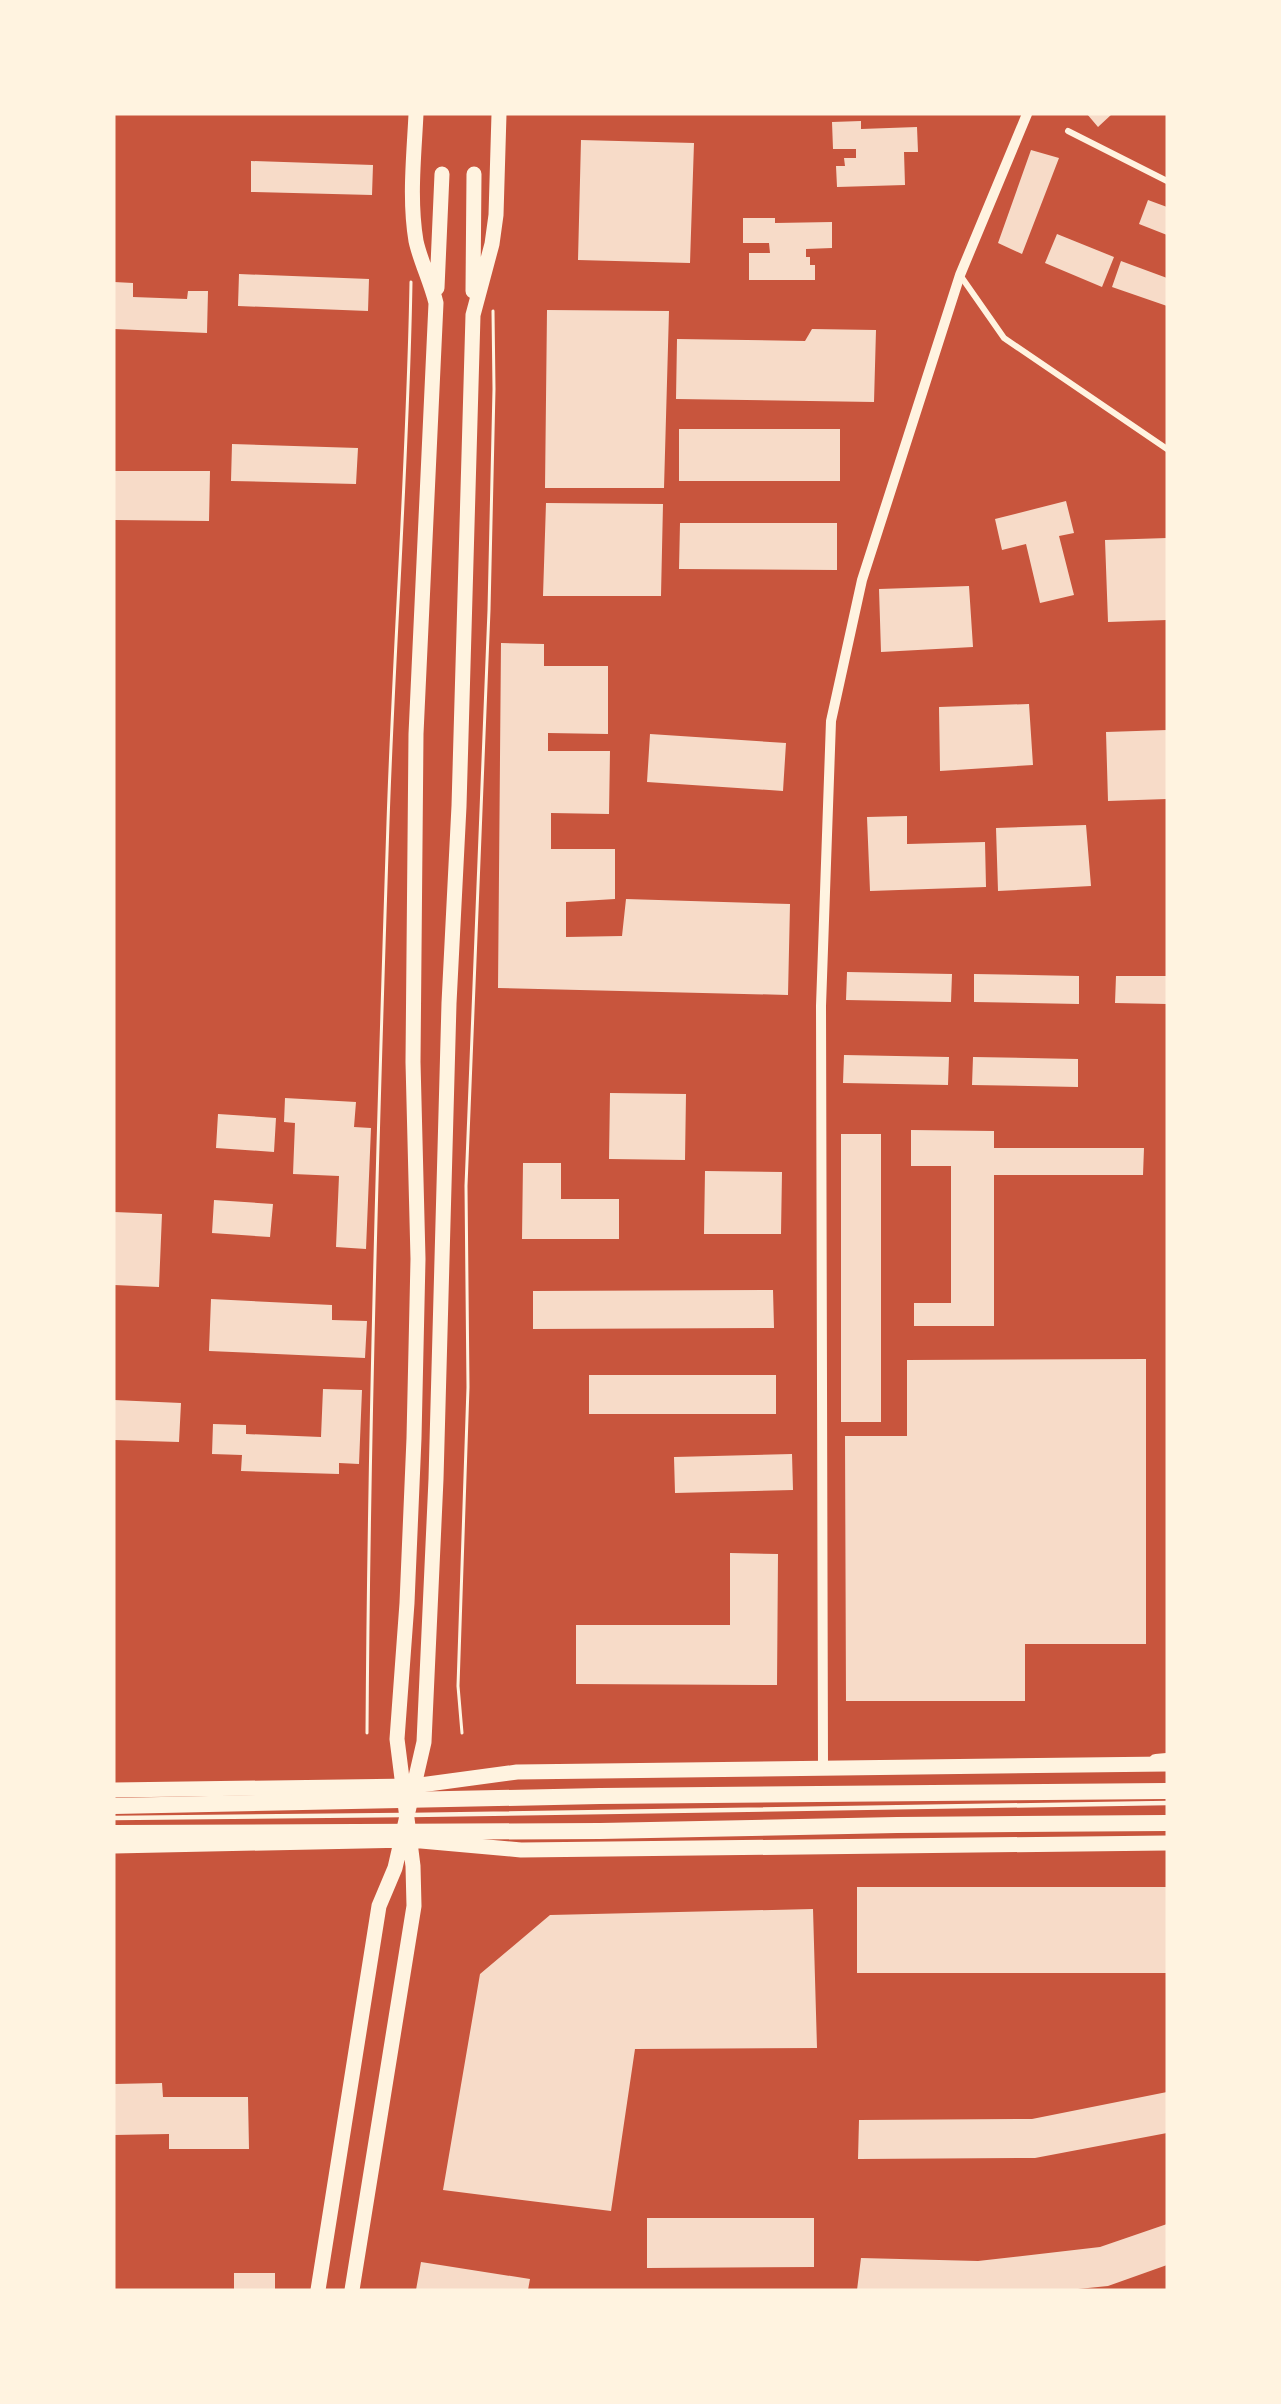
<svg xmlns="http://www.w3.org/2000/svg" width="1281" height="2404" viewBox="0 0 1281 2404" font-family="'PT Sans Narrow',sans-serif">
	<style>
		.building { fill: #f7dbc8 }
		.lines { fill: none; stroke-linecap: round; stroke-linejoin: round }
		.path { stroke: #fff3e0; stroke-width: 3 }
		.service { stroke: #fff3e0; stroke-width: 4.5 }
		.minor { stroke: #fff3e0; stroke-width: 6 }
		.tertiary { stroke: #fff3e0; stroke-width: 10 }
		.primary { stroke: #fff3e0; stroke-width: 15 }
		.trunk { stroke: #fff3e0; stroke-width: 16 }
	</style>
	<rect width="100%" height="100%" fill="#c8553d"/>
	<path class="building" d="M1087,114h25l-14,13z
		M861,121v8l56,-2 1,25h-14l1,33 -68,2 -1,-21h9l-1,-8h12v-9h-23l-1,-27z
		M581,140l113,3 -4,120 -112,-3z
		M1031,150l28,8 -37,96 -24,-11z
		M251,161l122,4 -1,30 -121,-3z
		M1148,200l19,7v28l-28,-11z
		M743,218h32v5l57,-1v26l-26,1v8h4v8h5v15h-66v-27h21l-1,-10h-26z
		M1057,234l57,23 -12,30 -57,-24z
		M1121,261l46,17v28l-55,-19z
		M239,274l130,5 -1,32 -130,-5z
		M114,282l19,1v14l54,2 1,-8h20l-1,42 -93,-4z
		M547,310l122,1 -5,177h-119z
		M812,329l64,1 -2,72 -198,-3 1,-60 128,2z
		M679,429h161v52h-161z
		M232,444l126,4 -2,36 -125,-3z
		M114,471h96l-1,50 -95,-1z
		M1066,501l8,32 -15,3 15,59 -34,8 -14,-59 -24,6 -7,-31z
		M546,503l117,1 -2,92h-118z
		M680,523h157v47l-158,-1z
		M1167,538v82l-59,2 -3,-82z
		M969,586l4,61 -92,5 -2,-63z
		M501,643l43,1v22h64v68l-60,-1v18h62l-1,63 -58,-1v36h64v50l-49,3v35l56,-1 4,-37 164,5 -2,91 -290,-7z
		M1029,704l4,61 -93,6 -1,-64z
		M1167,730v69l-59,2 -2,-69z
		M650,734l136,9 -3,48 -136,-9z
		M907,816v28l78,-2 1,45 -116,4 -3,-74z
		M1086,825l5,61 -93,5 -2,-63z
		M847,972l105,2 -1,28 -105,-2z
		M974,974l105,2v28l-105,-2z
		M1116,976h51v28l-52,-1z
		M844,1055l105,2 -1,28 -105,-2z
		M973,1057l105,2v28l-106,-2z
		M610,1093l76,1 -1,66 -76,-1z
		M285,1098l71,4 -2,25 17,1 -5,121 -30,-2 3,-71 -46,-2 2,-51 -11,-1z
		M218,1114l58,4 -2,34 -58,-4z
		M911,1130l83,1v17h150l-1,27h-149v151h-80v-23h37v-137h-40z
		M841,1134h40v288h-40z
		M523,1163h38v36h58v40h-97z
		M705,1171l77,1 -1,62h-77z
		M214,1200l59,4 -3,33 -58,-4z
		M114,1212l48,2 -3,73 -45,-2z
		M773,1290l1,38 -241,1v-38z
		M211,1299l121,6v15l35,1 -2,37 -156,-7z
		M1146,1359v285h-121v57h-179l-1,-265h62v-76z
		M589,1375h187v39h-187z
		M323,1389l39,1 -3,74 -20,-1v11l-98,-3 1,-16 -30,-1 1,-30 33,1v9l75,3z
		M114,1400l67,3 -2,39 -65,-2z
		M792,1454l1,36 -118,3 -1,-36z
		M730,1553l48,1 -1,131 -201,-1v-59h154z
		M857,1887h310v86h-310z
		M813,1909l4,139 -182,1 -24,162 -168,-21 37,-216 70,-59z
		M162,2083l1,14h85l1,52h-80v-15l-55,1v-51z
		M1167,2092v41l-132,25 -177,1 1,-39 173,-1z
		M647,2218h167v49l-167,1z
		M1167,2224v41l-59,21 -40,4h-211l4,-32 117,3 122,-14z
		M421,2262l109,17 -2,11h-112z
		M234,2273h41v17h-41z"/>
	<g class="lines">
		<path class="path" d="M367,1733c2,-304 11,-607 21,-911 6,-180 20,-360 23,-540
			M462,1733l-4,-47 10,-299 -2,-201 23,-576 5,-221 -1,-78"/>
		<path class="service" d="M411,1815l756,-12
			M114,1818l288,-3"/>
		<path class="minor" d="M1068,131l99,50
			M960,275l44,63 163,111"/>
		<path class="tertiary" d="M823,1767l-2,-761 10,-285 31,-141 98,-305 67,-161"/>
		<path class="primary" d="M437,288l5,-114
			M473,291l1,-117
			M114,1790l299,-4 104,-14 650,-8
			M114,1846l296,-6 111,10 646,-7
			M318,2290l61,-384 16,-38 29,-126 12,-263 13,-476 10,-197 14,-491 19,-71 4,-29 3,-101
			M352,2290l62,-384 -1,-40 -16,-127 10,-136 7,-165 4,-179 -5,-197 3,-328 20,-431c-5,-21 -16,-43 -20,-62 -7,-42 -2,-85 0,-127"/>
		<path class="trunk" d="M1156,1762l11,-1
			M114,1806l486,-10 567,-5
			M114,1833l486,-2 297,-6 270,-2"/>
	</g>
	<rect width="1281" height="2404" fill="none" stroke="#fff3e0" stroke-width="231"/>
</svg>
